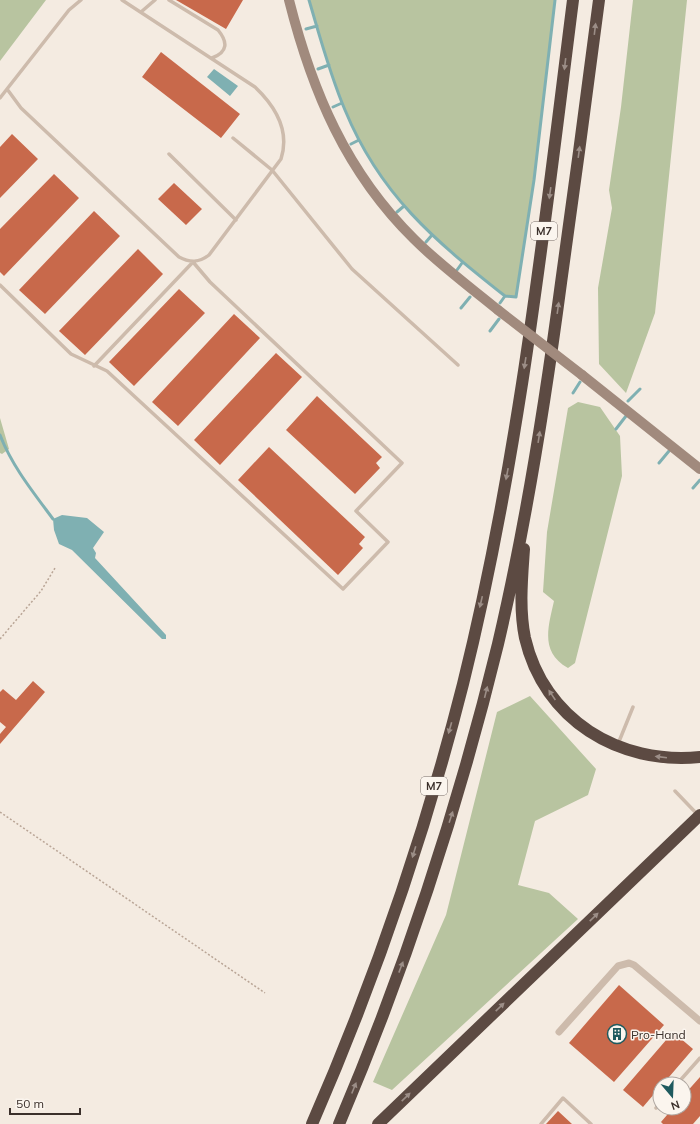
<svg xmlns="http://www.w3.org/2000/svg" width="700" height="1124" viewBox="0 0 700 1124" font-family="Mulish,sans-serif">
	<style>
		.green { fill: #b8c4a0 }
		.water { fill: #7fb0b2 }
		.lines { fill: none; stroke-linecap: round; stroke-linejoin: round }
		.stream { stroke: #7fb0b2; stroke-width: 3 }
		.building { fill: #c8694b }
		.path { stroke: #b9a596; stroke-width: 1.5; stroke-dasharray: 2 2; stroke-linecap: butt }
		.lane { stroke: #cdbbac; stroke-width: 3.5 }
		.street { stroke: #cdbbac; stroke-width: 7 }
		.secondary { stroke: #a18a7d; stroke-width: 10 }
		.highway { stroke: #5c4a42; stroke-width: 12 }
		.secondary-bridge { stroke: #a18a7d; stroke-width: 10 }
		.oneway { fill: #9c8e87 }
		.labels { text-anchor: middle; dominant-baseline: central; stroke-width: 3; stroke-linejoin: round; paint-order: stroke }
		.shield { fill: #fbf5ee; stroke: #756b66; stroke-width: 1 }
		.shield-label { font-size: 11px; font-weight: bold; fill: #3b302b }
		.poi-label { font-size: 12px; fill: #3b302b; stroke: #fbf5ee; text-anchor: start }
	</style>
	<rect width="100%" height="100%" fill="#f4ebe1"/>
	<path class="green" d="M0,0h46l-46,61z
		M309,0h246l-21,180 -18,117 -11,-1c-71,-56 -125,-101 -160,-186 -15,-35 -25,-73 -36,-110z
		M633,0h54l-32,313 -29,80 -27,-29 -1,-76 14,-80 -3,-18 12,-83z
		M578,402l22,5 20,29 2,40 -47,187 -7,5c-28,-16 -20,-40 -14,-67l-11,-9 4,-60 21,-124z
		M0,418l9,31 -7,5 -2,-1z
		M530,696l66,73 -8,26 -53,26 -17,64 31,8 29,26 -186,171 -19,-8 73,-167 51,-203z"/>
	<path class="water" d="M214,69l24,17 -8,10 -23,-19z
		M62,515l25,3 17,14 -11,16 3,5 -1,5 71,77v4h-4l-90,-89 -13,-6 -5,-14 -1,-11z"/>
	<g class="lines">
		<path class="stream" d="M309,0c11,37 21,75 36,110 35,85 89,130 160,186l11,1 18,-117 21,-180
			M306,29l11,-3
			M318,69l11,-4
			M333,107l9,-4
			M351,144l8,-4
			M397,212l7,-6
			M426,242l6,-7
			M457,270l5,-7
			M500,303l5,-7
			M461,308l9,-11
			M490,331l9,-12
			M573,393l7,-11
			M628,401l12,-12
			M616,429l10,-13
			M0,435c12,31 33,57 53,84
			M659,463l10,-12
			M693,488l7,-8"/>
	</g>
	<path class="building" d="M176,0h67l-17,29z
		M161,52l79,62 -19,24 -79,-61z
		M12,134l26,25 -38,39v-51z
		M54,174l25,24 -75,78 -4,-4v-43z
		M174,183l28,26 -16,16 -28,-26z
		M94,211l26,25 -75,78 -26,-24z
		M138,249l25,25 -78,81 -26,-24z
		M179,289l26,24 -71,73 -25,-24z
		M234,314l26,24 -82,88 -26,-24z
		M276,353l26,24 -82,88 -26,-25z
		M317,396l65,61 -6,6 4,5 -25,26 -69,-64z
		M269,447l96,90 -6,7 4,4 -25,27 -100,-95z
		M33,681l12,11 -45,52v-10l6,-7 -6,-5v-30l3,-3 13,11z
		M619,985l45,40 -50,57 -45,-39z
		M673,1032l20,17 -30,35h-3v3l-17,20 -20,-17z
		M700,1077v39l-7,8h-30l-2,-2 12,-14h11v-13z
		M558,1111l14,13h-26z"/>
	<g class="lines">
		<path class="path" d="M0,639l41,-48 14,-23
			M0,812l265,181"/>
		<path class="lane" d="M81,0l-12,10 -62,79 14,19 158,149c11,6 20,6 30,-2l72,-96c9,-28 -6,-53 -26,-72l-133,-87
			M169,0l49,30c10,12 10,22 -6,28
			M141,12l14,-12
			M0,98l7,-9
			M233,138l39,32 80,99 106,96
			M169,154l67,66
			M0,285l71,69 36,17 236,218 45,-47 -32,-31 46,-48 -192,-181 -17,-20 -99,104
			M618,744l15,-37
			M675,791l23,24
			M677,1084l23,-26
			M656,1108l4,-4
			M541,1124l22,-26 28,26"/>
		<path class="street" d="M559,1032l59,-66 11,-3 5,2 66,56"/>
		<path class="secondary" d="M289,0c23,91 57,172 125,239 26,26 56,48 84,71
			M582,375l118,94"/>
		<path class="highway" d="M524,549c-2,29 -5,60 1,89 19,82 94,127 175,119
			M312,1124c62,-142 113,-290 151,-440 56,-225 81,-455 110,-684
			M339,1124c66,-155 119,-316 159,-480 28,-119 47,-240 63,-361 13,-94 26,-189 38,-283
			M378,1124l322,-309"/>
		<path class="secondary-bridge" d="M498,310l84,65"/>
	</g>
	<defs><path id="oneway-solid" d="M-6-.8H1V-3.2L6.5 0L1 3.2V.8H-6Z"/></defs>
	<g class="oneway">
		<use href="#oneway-solid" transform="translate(595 29) rotate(-83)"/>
		<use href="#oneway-solid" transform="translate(565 64) rotate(97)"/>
		<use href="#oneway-solid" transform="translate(579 152) rotate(-82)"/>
		<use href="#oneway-solid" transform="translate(550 193) rotate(98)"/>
		<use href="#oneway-solid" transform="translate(558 308) rotate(-82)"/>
		<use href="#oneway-solid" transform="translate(525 363) rotate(99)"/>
		<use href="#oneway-solid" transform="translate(539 437) rotate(-81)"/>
		<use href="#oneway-solid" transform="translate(507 474) rotate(101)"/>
		<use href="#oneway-solid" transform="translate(481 602) rotate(103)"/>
		<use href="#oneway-solid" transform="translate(486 692) rotate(-76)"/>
		<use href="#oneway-solid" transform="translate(552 695) rotate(-124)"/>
		<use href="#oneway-solid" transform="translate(450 728) rotate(106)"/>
		<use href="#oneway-solid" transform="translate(661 757) rotate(-173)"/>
		<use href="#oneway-solid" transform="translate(451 817) rotate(-72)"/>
		<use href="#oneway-solid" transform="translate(414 852) rotate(107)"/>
		<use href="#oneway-solid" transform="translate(594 917) rotate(-44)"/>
		<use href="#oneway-solid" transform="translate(401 967) rotate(-69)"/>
		<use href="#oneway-solid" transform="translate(500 1007) rotate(-44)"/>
		<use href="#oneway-solid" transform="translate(354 1088) rotate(-68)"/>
		<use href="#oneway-solid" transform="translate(406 1097) rotate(-44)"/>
	</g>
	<defs>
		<g id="building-ring" transform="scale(1)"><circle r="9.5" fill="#fbf5ee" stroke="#1f5a5e" stroke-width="1.5"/><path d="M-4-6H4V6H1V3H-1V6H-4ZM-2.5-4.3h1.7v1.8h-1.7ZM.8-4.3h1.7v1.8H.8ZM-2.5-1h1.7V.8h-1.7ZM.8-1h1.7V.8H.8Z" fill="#1f5a5e"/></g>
	</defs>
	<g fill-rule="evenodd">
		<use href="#building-ring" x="617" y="1034"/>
	</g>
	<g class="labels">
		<g class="shield">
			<rect x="531" y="222" width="26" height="18" rx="3"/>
			<rect x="421" y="777" width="26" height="18" rx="3"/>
		</g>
		<g class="shield-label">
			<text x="544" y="231">M7</text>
			<text x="434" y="786">M7</text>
		</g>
		<g class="poi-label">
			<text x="631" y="1034">Pro-Hand</text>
		</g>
	</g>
	<g transform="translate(672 1096) rotate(161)"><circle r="19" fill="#fbf5ee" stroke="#aea6a0"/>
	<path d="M0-3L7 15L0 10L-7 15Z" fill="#1f5a5e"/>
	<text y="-6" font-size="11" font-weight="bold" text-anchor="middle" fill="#3b302b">N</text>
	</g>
	<path d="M10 1108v6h70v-6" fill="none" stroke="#3b302b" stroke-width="2"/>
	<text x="16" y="1108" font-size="12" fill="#3b302b" stroke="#fbf5ee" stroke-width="3" paint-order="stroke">50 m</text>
</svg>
